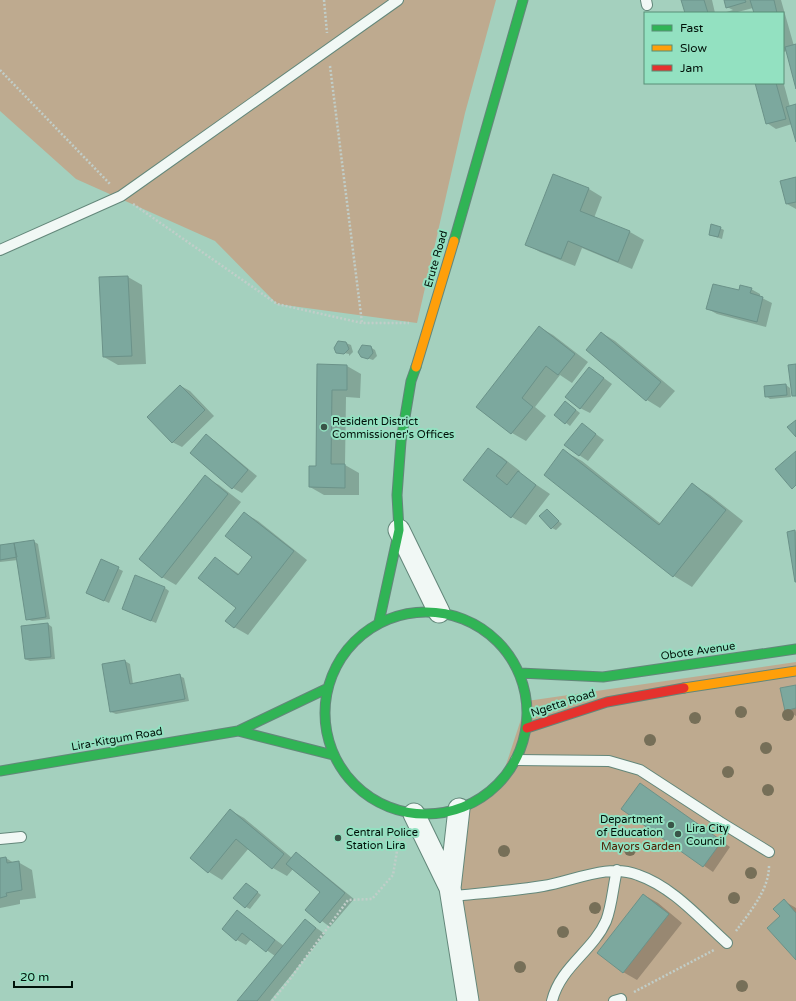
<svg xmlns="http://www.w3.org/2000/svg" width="796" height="1001" viewBox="0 0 796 1001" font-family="'Varela Round',sans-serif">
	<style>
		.green { fill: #beaa8f }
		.shadow { fill: #0003 }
		.building { fill: #7ca89e; stroke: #6b9289 }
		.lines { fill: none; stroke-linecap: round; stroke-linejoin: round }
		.lane-casing { stroke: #63877a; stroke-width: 12 }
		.street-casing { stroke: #63877a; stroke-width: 23 }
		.fast-casing { stroke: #63877a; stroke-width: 11 }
		.slow-casing { stroke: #63877a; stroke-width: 11 }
		.jam-casing { stroke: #63877a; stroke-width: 11 }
		.path { stroke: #c1cec9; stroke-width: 2.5; stroke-dasharray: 2 2; stroke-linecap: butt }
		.lane { stroke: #f1f8f5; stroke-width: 10 }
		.street { stroke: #f1f8f5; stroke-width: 21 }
		.fast { stroke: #30b455; stroke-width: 9 }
		.slow { stroke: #ff9f0a; stroke-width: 9 }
		.jam { stroke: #e5322d; stroke-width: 9 }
		.tree { fill: #766f58 }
		.poi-dot { fill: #395448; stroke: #93e1c1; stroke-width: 1.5 }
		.labels { text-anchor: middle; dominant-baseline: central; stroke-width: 4; stroke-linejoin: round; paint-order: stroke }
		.street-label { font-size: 11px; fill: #001109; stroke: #93e1c1 }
		.poi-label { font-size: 11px; fill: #001109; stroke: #93e1c1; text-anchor: start }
		.park-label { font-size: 11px; fill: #502004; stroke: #93e1c1 }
	</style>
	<rect width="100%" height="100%" fill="#a4d0be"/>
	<path class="green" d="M0,0h496l-31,113 -48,210 -140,-19 -62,-63 -139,-62 -76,-68z
		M796,662v339h-322l-22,-189 48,-29 27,-82z"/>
	<path class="shadow" d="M682,0h30l3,13h-29z
		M725,0h56l13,46 2,-1v40l-9,-34 -4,1v-39h-28l-2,-5 -19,5h-11l10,-3 -6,-3z
		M783,81l7,26 6,-2v33l-4,-14 -16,5 -9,-6 -11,-40h27z
		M554,175l35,14 13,8 -8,21 36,14 14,8 -12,29 -50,-21 -7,18 -35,-14 -14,-8z
		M796,178v31l-9,-5z
		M720,228l4,2 -2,9 -12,-4z
		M128,277l14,8 4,79 -28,1 -14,-8z
		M751,289l9,5v3l12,6 -6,24 -49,-13 -9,-5 32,-17z
		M539,327l14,8 35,27 -16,21 -12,-8 -25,32 11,9 -20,25 -14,-8 -34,-26z
		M602,333l13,8 60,50 -15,17 -13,-8z
		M346,343l5,2 2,7 -4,4v-2l-10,-2z
		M370,347l5,3 2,6 -4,4 -12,-4z
		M318,366h29l14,8 -1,24 -14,-1 -1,68 14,8v22h-35l-14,-8 7,-20z
		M590,368l22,16 -22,29 -10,-5z
		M786,385l4,3 1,9 -21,2 -4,-3z
		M181,386l9,5 24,25 -32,31 -10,-5z
		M566,402l14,11 -10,13 -14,-11z
		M582,424l22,16 -16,21 -9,-6z
		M206,436l9,5 42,35 -15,17 -9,-5 -42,-35z
		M488,449l14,8 18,14 -1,2 31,21 -24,31 -14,-8 -47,-37z
		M564,451l18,10 79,63 31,-40 18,11 33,26 -51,66 -18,-11 -129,-102z
		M205,477l14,8 22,17 -65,83 -14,-8z
		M547,510l15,14 -6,6 -4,-2z
		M244,513l14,8 49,39 -59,75 -14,-8 4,-20 -23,-49 24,16 14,-18z
		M795,531l1,1v49z
		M33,541l5,3 12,75 -18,2 -5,-2 -9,-59 -18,2v-16z
		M102,561l21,10 -14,32 -17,-8z
		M165,588l4,3 -13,32 -33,-14z
		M48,624l4,3 3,32 -25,2 -5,-2z
		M125,661l5,3 3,20 47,-8 4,2 5,23 -73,13 -5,-2 -8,-47z
		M796,686v30l-10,-6z
		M640,784l90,63 -17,25 -91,-63z
		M230,810l14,8 48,40 4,-5 9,6 49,40 -24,28 -23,-17 15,-18 -29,-23 -6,7 -14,-8 -24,-20 -27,32 -13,-8z
		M6,858l8,5 4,-1 14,8 4,28 -16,2v4l-20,4v-49z
		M247,884l14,11 -11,14 -4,-2z
		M644,895l14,8 24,20 -45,57 -14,-8z
		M784,901l12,7v50l-14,-42z
		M237,911l47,35 21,-26 20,14 -55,67h-32l37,-45 -24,-17 -5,6 -9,-5z"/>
	<path class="building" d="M681,0h23l4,13h-23z
		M724,0h21l1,2 -20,6z
		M750,0h24l3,13h-23z
		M796,44v45l-11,-42z
		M755,83h21l10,36 -20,5z
		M796,104v38l-10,-35z
		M553,174l36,14 -9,23 50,20 -12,31 -50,-21 -7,18 -36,-14z
		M796,177v25l-10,2 -6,-23z
		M711,224l10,3 -3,10 -9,-2z
		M128,276l4,80 -29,1 -4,-80z
		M713,284l26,6 1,-5 12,3 -2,5 13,4 -6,25 -51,-13z
		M539,326l36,28 -17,21 -12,-9 -24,32 11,9 -22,27 -35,-27z
		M601,332l60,50 -15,19 -60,-51z
		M338,341l8,1 3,7 -5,5 -8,-1 -2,-5z
		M362,345l9,1 2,7 -5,6 -7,-2 -3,-5z
		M317,364l30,1v25h-15l-1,74h14v24l-36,-1v-21h7z
		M796,364v32h-4l-4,-31z
		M589,367l15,11 -24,31 -15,-12z
		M786,384l1,11 -22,2 -1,-11z
		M180,385l25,25 -33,33 -25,-26z
		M565,401l11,9 -11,14 -11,-9z
		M796,420v17l-9,-10z
		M582,423l14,11 -17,22 -15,-11z
		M206,434l42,36 -16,19 -42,-36z
		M488,448l19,14 -11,14 11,9 11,-14 18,14 -25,33 -48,-38z
		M563,449l96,76 33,-42 34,27 -53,67 -129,-102z
		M796,451v34l-4,4 -17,-20z
		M205,475l23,19 -66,84 -23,-19z
		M547,509l12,12 -8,8 -12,-13z
		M244,512l50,39 -60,77 -9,-7 11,-13 -38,-30 17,-21 23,18 14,-18 -27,-21z
		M795,530l1,52h-1l-8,-50z
		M34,540l12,77 -20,3 -12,-77z
		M14,543l3,14 -17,3v-15z
		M101,559l18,8 -15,34 -18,-8z
		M135,575l30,12 -14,34 -29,-12z
		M48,623l3,34 -26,2 -4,-33z
		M125,660l5,24 50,-10 5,25 -75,13 -8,-48z
		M796,685v23l-11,3 -5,-23z
		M640,783l82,58 -19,26 -82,-58z
		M230,809l54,45 -12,15 -36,-30 -28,34 -18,-15z
		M296,852l49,41 -25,30 -15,-13 15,-18 -34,-28z
		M6,857l1,6 12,-2 3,29 -16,3 1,3 -7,2v-40z
		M246,883l12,9 -13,16 -12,-10z
		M643,894l26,20 -46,59 -26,-20z
		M784,899l12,14v47l-29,-32 13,-12 -7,-7z
		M237,910l38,30 -9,12 -24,-19 -6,8 -14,-12z
		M305,919l11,9 -59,73h-20z"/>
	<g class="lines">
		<g class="lane-casing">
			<path id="lane" d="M646,0l1,5
				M0,250l121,-54 277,-196
				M516,760l93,1 31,9 80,52 49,30
				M0,839l21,-2
				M453,896c30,-3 60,-5 90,-10 31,-5 65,-23 95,-11 35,12 62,44 89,68
				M552,1001c8,-34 41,-50 54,-80 6,-15 7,-35 11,-51
				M614,1001l7,-2"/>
		</g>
		<g class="street-casing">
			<path id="street" d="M399,530l40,82
				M414,814l36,74 18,113
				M450,888l9,-79"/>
		</g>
		<g class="fast-casing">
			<path id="fast" d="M454,241l69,-241
				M325 713a101 101 0 1 1 202 0a101 101 0 1 1-202 0Z
				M379,622l20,-92 -2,-35 4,-54 10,-60 5,-14
				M520,673l83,4 193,-28
				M238,731l95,24
				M0,771l238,-40 88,-42"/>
		</g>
		<g class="slow-casing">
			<path id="slow" d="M416,367l38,-126
				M684,688l112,-17"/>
		</g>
		<g class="jam-casing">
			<path id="jam" d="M527,728l80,-26 77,-14"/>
		</g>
		<path class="path" d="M324,0l3,33
			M330,66l32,257
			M0,70l110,114
			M133,204l144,100 85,19h47
			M736,931c13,-18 33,-41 33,-65
			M634,992l80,-42
			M272,1001l18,-22 58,-79 24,-1 21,-24 7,-42"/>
		<use href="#lane" class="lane"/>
		<use href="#street" class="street"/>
		<use href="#fast" class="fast"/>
		<use href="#slow" class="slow"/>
		<use href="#jam" class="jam"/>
	</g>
	<g class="tree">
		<circle cx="741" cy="712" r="6"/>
		<circle cx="788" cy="715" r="6"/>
		<circle cx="695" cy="718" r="6"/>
		<circle cx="650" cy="740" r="6"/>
		<circle cx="766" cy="748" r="6"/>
		<circle cx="728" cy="772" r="6"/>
		<circle cx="768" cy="790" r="6"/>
		<circle cx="630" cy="850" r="6"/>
		<circle cx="504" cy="851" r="6"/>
		<circle cx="751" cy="873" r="6"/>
		<circle cx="734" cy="898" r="6"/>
		<circle cx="595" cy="908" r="6"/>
		<circle cx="563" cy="932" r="6"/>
		<circle cx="520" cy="967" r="6"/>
		<circle cx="742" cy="986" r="6"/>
	</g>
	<g class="poi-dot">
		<circle cx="324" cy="427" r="4"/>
		<circle cx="671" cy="825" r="4"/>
		<circle cx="678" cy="834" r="4"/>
		<circle cx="338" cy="838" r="4"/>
	</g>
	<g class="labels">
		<g class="street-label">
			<text transform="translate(436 259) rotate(-74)">Erute Road</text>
			<text transform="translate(698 651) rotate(-8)">Obote Avenue</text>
			<text transform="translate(563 703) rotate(-18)">Ngetta Road</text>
			<text transform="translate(117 739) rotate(-10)">Lira-Kitgum Road</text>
		</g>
		<g class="poi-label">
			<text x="332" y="421">Resident District<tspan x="332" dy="13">Commissioner's Offices</tspan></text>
			<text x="663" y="819" text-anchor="end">Department<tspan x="663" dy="13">of Education</tspan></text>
			<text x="686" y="828">Lira City<tspan x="686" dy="13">Council</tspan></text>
			<text x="346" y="832">Central Police<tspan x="346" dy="13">Station Lira</tspan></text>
		</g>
		<g class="park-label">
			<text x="641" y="846">Mayors Garden</text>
		</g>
	</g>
	<rect x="644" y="12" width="140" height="72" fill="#93e1c1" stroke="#588e77"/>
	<rect x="652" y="25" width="20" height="6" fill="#30b455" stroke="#588e77"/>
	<text x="680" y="32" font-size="12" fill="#001109">Fast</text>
	<rect x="652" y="45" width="20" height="6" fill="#ff9f0a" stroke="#588e77"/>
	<text x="680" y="52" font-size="12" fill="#001109">Slow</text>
	<rect x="652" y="65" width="20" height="6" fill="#e5322d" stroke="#588e77"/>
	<text x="680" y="72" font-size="12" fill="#001109">Jam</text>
	<path d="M14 981v6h58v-6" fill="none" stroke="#001109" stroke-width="2"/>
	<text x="20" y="981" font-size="12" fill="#001109" stroke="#93e1c1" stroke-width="3" paint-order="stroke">20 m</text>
</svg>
